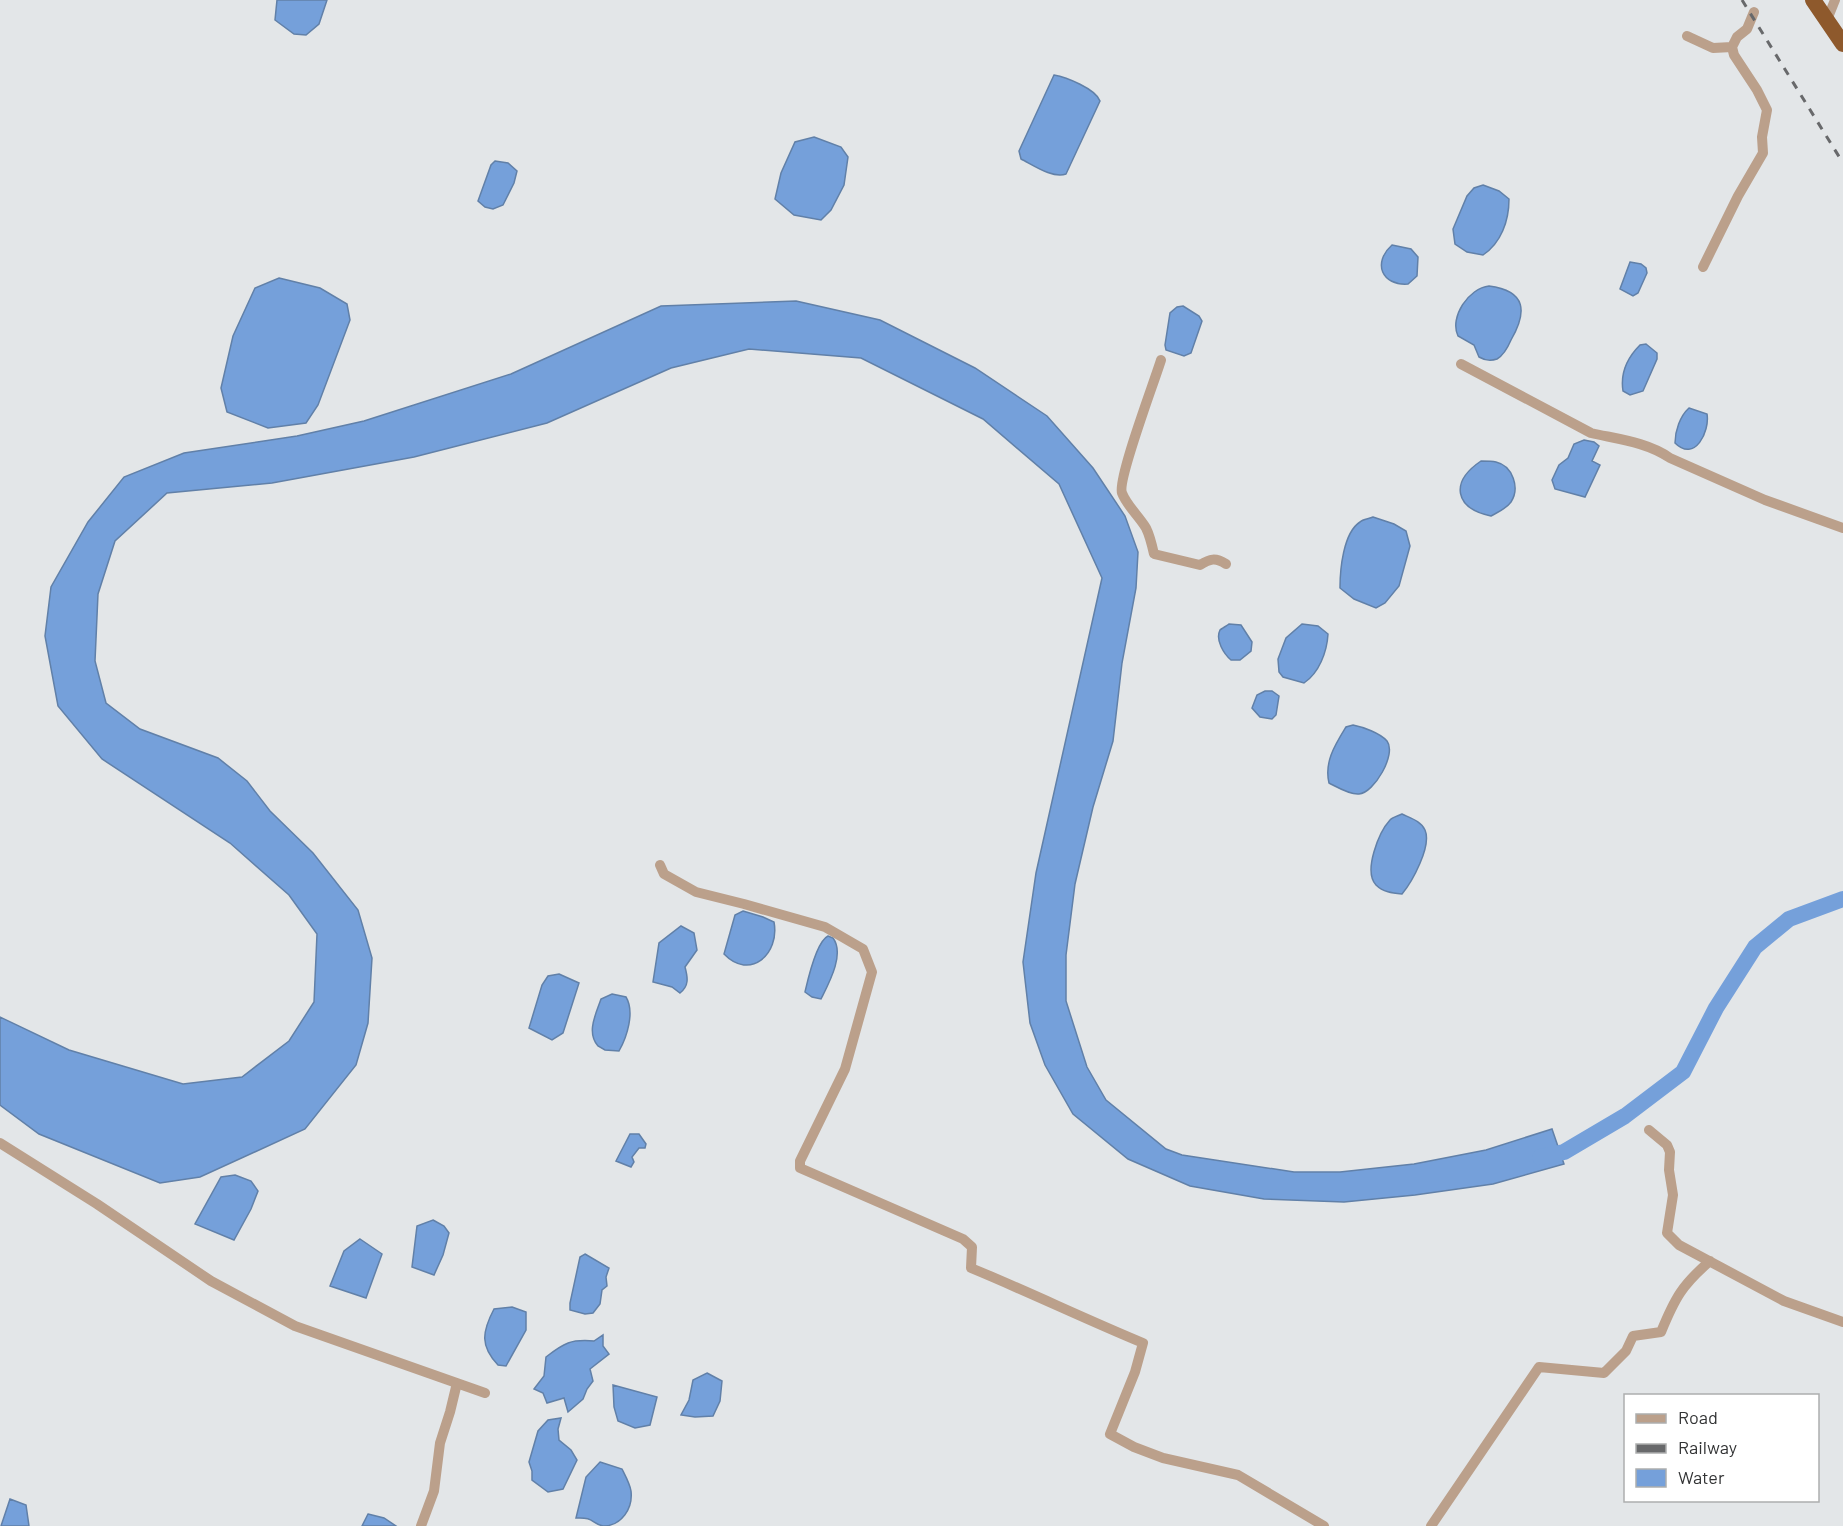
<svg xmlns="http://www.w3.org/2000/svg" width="1843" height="1526" viewBox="0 0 1843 1526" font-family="Barlow,sans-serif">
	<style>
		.water { fill: #75a0da; stroke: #6180a8; stroke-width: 1.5 }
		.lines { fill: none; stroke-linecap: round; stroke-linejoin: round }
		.river { stroke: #75a0da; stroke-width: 16 }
		.minor { stroke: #bba08b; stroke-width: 10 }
		.trunk { stroke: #8e592c; stroke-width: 16 }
		.rail { stroke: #68696b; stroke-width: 3; stroke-dasharray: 8 8; stroke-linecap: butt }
	</style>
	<rect width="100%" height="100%" fill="#e3e6e8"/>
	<path class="water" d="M277,0h50l-8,24 -13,11 -12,-1 -19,-14z
		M1054,75c12,2 42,14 46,26l-34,73c-13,5 -33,-9 -45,-15l-2,-8z
		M814,137l27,10 7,10 -4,28 -13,25 -10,10 -27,-5 -19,-16 6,-26 14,-31z
		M495,161l13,2 9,8 -3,12 -11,22 -10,4 -8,-2 -7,-6 13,-36z
		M1483,185l16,6 10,8c0,22 -8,44 -26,56l-16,-3 -12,-8 -2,-15 14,-33 7,-8z
		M1392,245l19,4 7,8 -1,19 -9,8c-26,2 -36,-21 -16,-39z
		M1630,262l11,2 5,4 1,5 -9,20 -5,3 -13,-7z
		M279,278l41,10 27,16 3,16 -32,85 -12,18 -38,5 -41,-16 -6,-24 12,-52 22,-48z
		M1489,286c38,5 38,26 22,54 -3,7 -7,15 -14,19 -6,2 -13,1 -18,-2l-5,-12 -16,-9c-9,-19 11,-48 31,-50z
		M796,301l84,19 95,48 72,48 46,52 32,48 13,36 -2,36 -14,75 -9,78 -20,66 -18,77 -9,71v46l21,66 19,33 60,49 16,6 112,17h46l74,-8 72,-14 66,-21 12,35 -71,20 -78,11 -71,7 -80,-3 -74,-13 -62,-27 -55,-45 -28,-49 -15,-42 -7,-61 13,-89 66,-295 -43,-94 -76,-65 -122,-61 -112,-9 -78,19 -124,55 -133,34 -142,26 -105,10 -52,48 -17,53 -3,67 11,42 34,26 78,29 29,23 23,30 43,42 45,57 14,48 -4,65 -12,42 -51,64 -105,48 -40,6 -121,-49 -39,-29v-88l69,33 114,34 59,-7 47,-36 25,-39 3,-68 -28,-39 -59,-52 -128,-84 -44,-53 -13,-70 6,-49 37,-65 36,-45 60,-24 113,-17 67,-15 147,-47 150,-68z
		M1183,306l16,10 3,5 -11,32 -7,3 -18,-6 -1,-5 5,-32 7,-6z
		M1646,344l11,9v6l-14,32 -13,4 -7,-4c-3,-19 4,-33 17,-46z
		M1689,408l18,6c3,17 -12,49 -32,29 0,-12 5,-27 14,-35z
		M1584,440l10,2 5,4 -7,15 8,4 -15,32 -30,-8 -3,-9 7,-15 9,-7 6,-14z
		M1481,461c5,0 11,0 15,1 17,4 24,26 15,40 -5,7 -13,10 -20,14 -37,-8 -41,-34 -10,-55z
		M1373,517l21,7 12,7 4,15 -11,40 -14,17 -9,5 -22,-9 -14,-11c0,-18 3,-55 20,-66 3,-3 9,-3 13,-5z
		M1229,624l12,1 11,17 -1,9 -11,9h-9c-7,-6 -16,-20 -11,-30 1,-1 8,-5 9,-6z
		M1302,624l16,2 10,8c-1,18 -9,39 -24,49l-21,-6 -4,-5 -1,-13 8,-21z
		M1265,691h7l7,5 -3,19 -4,4 -12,-2 -8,-9 5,-13z
		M1353,725c10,2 27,8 34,16 10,13 -13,52 -28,53 -9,1 -22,-7 -30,-11 -5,-21 6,-38 17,-56z
		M1402,814c8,4 19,7 23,16 7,16 -13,52 -23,64 -10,-1 -19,-2 -26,-9 -13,-14 3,-53 14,-65 3,-3 8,-4 12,-6z
		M743,911l20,6 11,5c6,32 -24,59 -50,32l11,-39z
		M681,926l13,7 3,17 -12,17c3,11 4,19 -5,26l-8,-6 -19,-5 6,-39z
		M828,936l5,2c12,16 -4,45 -12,61l-9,-2 -7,-5c3,-13 11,-50 23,-56z
		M559,974l20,9 -16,50 -11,7 -23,-12 13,-43 6,-9z
		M612,994l14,3c9,15 1,40 -7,54l-14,-1 -7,-4c-12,-14 -2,-32 3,-47z
		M630,1134h9l7,10 -1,4h-6l-7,9 2,5 -3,5 -15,-6z
		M235,1175l16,6 7,10 -7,18 -17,31 -39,-16 26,-47z
		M433,1220l11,6 5,7 -6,22 -9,20 -22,-8 5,-41z
		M360,1239l22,15 -16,44 -36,-12 14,-35z
		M585,1254l24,14 -3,9 1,9 -5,4 -2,14 -7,9 -8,1 -15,-4v-7l10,-46z
		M512,1307l14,5v18l-20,36 -8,-1c-18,-19 -16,-33 -4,-56z
		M603,1335v11l6,8 -19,15 3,12 -6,8 -4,10 -15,13 -4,-14 -17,5 -4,-10 -9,-4 10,-13 2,-19c18,-14 25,-18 48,-16z
		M707,1373l15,8 -2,20 -7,15 -18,1 -14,-2 8,-15 4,-20z
		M613,1385l44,12 -7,28 -15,3 -17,-7 -4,-14z
		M561,1418l-3,11 1,11 12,10 6,10 -14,29 -15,3 -16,-12v-9l-3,-9 9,-31 10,-11z
		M600,1462l22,7c3,6 8,15 9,22 2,17 -9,35 -28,35 -12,-3 -9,-9 -27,-8l10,-41z
		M10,1499l16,6 3,21h-28z
		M368,1514l16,4 12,8h-34z"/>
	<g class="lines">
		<path class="river" d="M1540,1157l24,-5 61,-36 58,-44 33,-64 39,-61 34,-28 54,-20"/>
		<path class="minor" d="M1827,20l8,-20
			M1687,36l26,12 19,-1
			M1703,267l35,-71 25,-43 -1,-16 5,-27 -10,-20 -23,-35 -2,-8 5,-10 10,-8 7,-17
			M1161,360c-6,20 -44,120 -39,133 5,13 17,23 24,35 4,8 6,17 8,26l46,11c10,-6 15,-8 26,-1
			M1461,364l130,69c26,6 56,9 79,25l95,42 78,28
			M660,865l4,9 32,18 48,12 81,23 38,22 9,23 -27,97 -45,92v7l163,71 9,8 -1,21c58,24 114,51 172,75l-8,29 -25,62 24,13 29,11 75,17 86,51
			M1649,1130l18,15 3,7 -1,18 4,25 -6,38 12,12 105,56 59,21
			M0,1143l97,61 114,77 84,45 190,67
			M421,1526l13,-35 6,-48 10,-31 7,-29
			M1431,1526l108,-159 65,6 22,-22 7,-15 28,-4c14,-34 21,-47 49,-71"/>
		<path class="trunk" d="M1813,0l30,44"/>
		<path class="rail" d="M1742,0l101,163"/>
	</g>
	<rect x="1624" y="1394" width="195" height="108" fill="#ffffff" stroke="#adaeae" stroke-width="1.5"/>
	<rect x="1636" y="1414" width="30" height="9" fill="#bba08b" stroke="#adaeae" stroke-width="1.5"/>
	<text x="1678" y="1424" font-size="18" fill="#333435">Road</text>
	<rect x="1636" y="1444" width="30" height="9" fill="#68696b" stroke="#adaeae" stroke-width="1.5"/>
	<text x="1678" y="1454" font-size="18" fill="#333435">Railway</text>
	<rect x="1636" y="1469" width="30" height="18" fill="#75a0da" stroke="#adaeae" stroke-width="1.5"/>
	<text x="1678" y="1484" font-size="18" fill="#333435">Water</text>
</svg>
